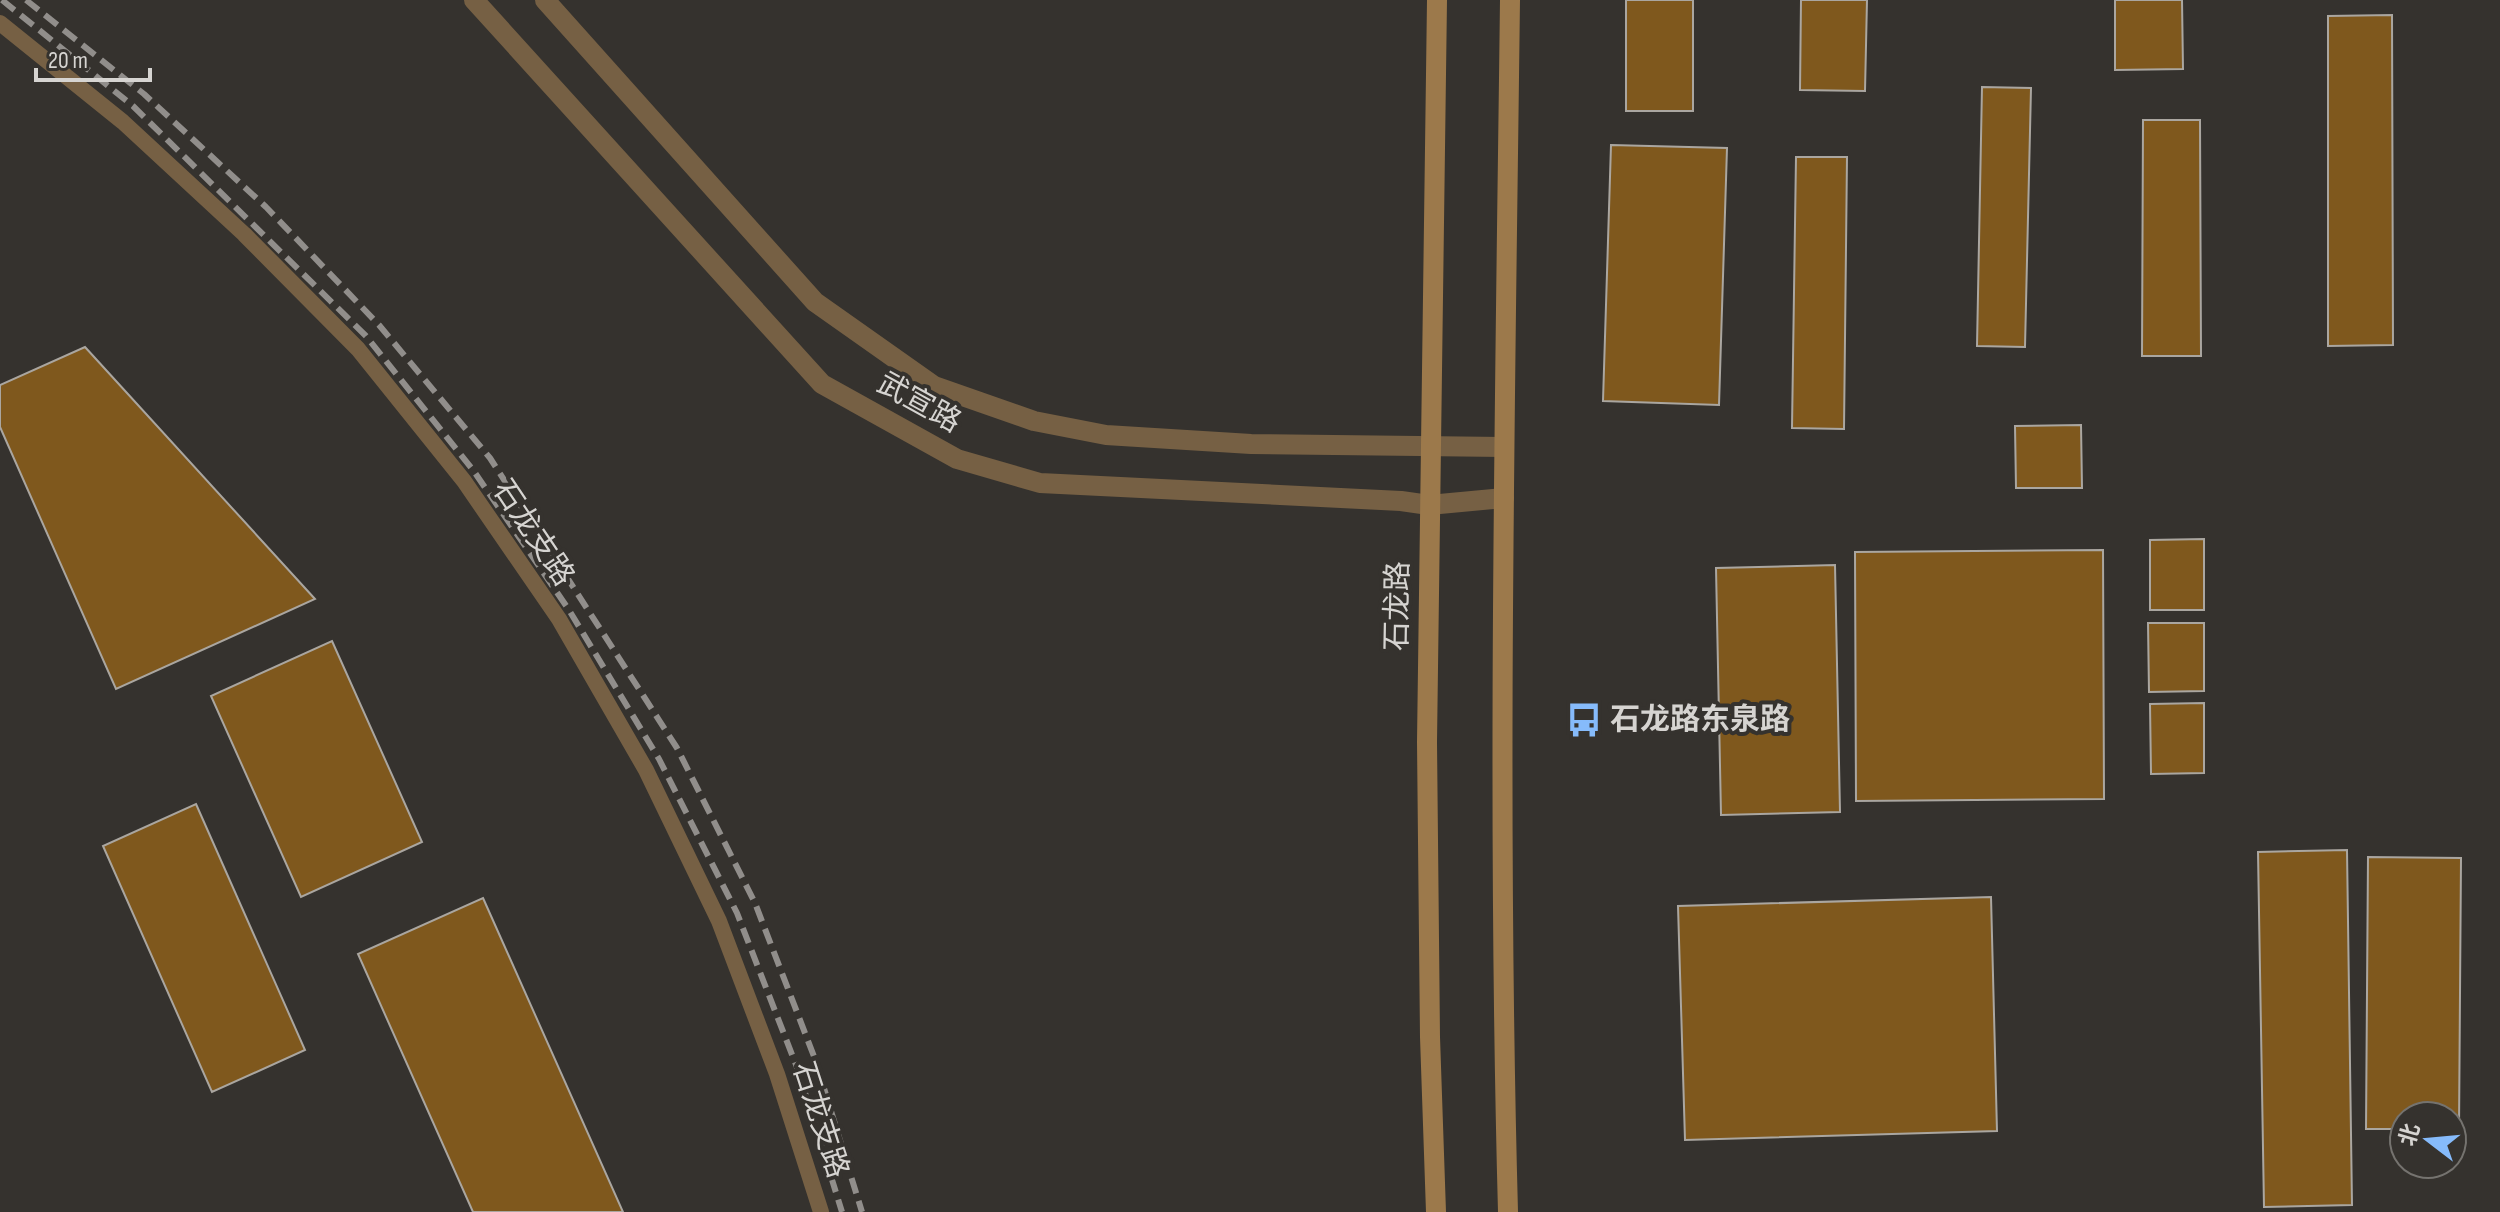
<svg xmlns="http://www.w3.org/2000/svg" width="2500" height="1212" viewBox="0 0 2500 1212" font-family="'Sofia Sans Condensed','Noto Sans SC',sans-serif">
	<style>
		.building { fill: #7f581d; stroke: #aaa6a0; stroke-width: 2 }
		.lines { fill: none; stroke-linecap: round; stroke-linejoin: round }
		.service { stroke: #766044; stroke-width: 16 }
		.tertiary { stroke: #766044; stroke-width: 20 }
		.secondary { stroke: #9c794b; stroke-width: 20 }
		.rail { stroke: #918e8b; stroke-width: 6; stroke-dasharray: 16 8; stroke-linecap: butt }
		.labels { text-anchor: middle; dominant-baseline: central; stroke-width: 8; stroke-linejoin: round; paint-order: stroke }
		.street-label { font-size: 30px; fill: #d6d4d1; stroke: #35322e }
		.poi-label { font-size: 30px; font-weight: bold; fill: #d6d4d1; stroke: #35322e; text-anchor: start }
	</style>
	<rect width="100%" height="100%" fill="#35322e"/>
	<path class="building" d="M1626,0h67v111h-67z
		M1801,0h66l-2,91 -65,-1z
		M2115,0h67l1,69 -68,1z
		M2392,15l1,330 -65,1v-330z
		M1982,87l49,1 -6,259 -48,-1z
		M2143,120h57l1,236h-59z
		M1611,145l116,3 -8,257 -116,-4z
		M1796,157h51l-3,272 -52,-1z
		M85,347l230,252 -199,90 -116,-262v-42z
		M2081,425l1,63h-66l-1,-62z
		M2204,539v71h-54v-70z
		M2103,550l1,249 -248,2 -1,-249z
		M1835,565l5,247 -119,3 -5,-247z
		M2148,623h56v68l-55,1z
		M332,641l90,201 -121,55 -90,-201z
		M2204,703v70l-53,1 -1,-70z
		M196,804l109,246 -93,42 -109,-246z
		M2347,850l5,355 -88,2 -6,-355z
		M2368,857l93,1 -2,272h-7v-14h-48v13h-38z
		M1991,897l6,234 -312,9 -7,-234z
		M483,898l140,314h-150l-115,-258z"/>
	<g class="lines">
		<path class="service" d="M0,23l123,99 121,112 114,115 106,132 95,138 87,151 73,151 58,153 44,138"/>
		<path class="tertiary" d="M474,0l348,384 135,75 83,24 361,18 28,4 75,-7
			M545,0l270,302 119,84 100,35 72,14 145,9 253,3"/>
		<path class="secondary" d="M1436,1212l-6,-175 -3,-295 10,-742
			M1508,1212c-11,-404 -3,-808 2,-1212"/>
		<path class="rail" d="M2,0l131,106 233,230 107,134 96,140 90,149 78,154 61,157 44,142
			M26,0l118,94 122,113 113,118 111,133 187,290 78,155 60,156 47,153"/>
	</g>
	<defs>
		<g id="bus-bare" transform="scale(2.76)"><path d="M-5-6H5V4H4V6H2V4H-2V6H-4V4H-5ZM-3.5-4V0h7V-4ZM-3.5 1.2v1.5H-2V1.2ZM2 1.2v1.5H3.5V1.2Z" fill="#86bbfb" stroke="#35322e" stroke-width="2.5" paint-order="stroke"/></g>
	</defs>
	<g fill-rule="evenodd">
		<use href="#bus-bare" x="1584" y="720"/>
	</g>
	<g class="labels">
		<g class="street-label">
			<text transform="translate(919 403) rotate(29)">武宣路</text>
			<text transform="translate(533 533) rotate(56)">石龙支路</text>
			<text transform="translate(1398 606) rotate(-89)">石龙路</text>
			<text transform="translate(820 1120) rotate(72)">石龙支路</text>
		</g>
		<g class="poi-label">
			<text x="1610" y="720">石龙路东泉路</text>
		</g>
	</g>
	<g transform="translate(2428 1140) rotate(286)"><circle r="38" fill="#35322e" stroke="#75736f" stroke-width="2"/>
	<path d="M0-6L14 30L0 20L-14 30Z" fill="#86bbfb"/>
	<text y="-12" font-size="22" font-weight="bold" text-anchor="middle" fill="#d6d4d1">北</text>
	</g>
	<path d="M36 68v12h114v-12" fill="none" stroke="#d6d4d1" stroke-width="4"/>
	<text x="48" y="68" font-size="24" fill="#d6d4d1" stroke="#35322e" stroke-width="6" paint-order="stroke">20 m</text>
</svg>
